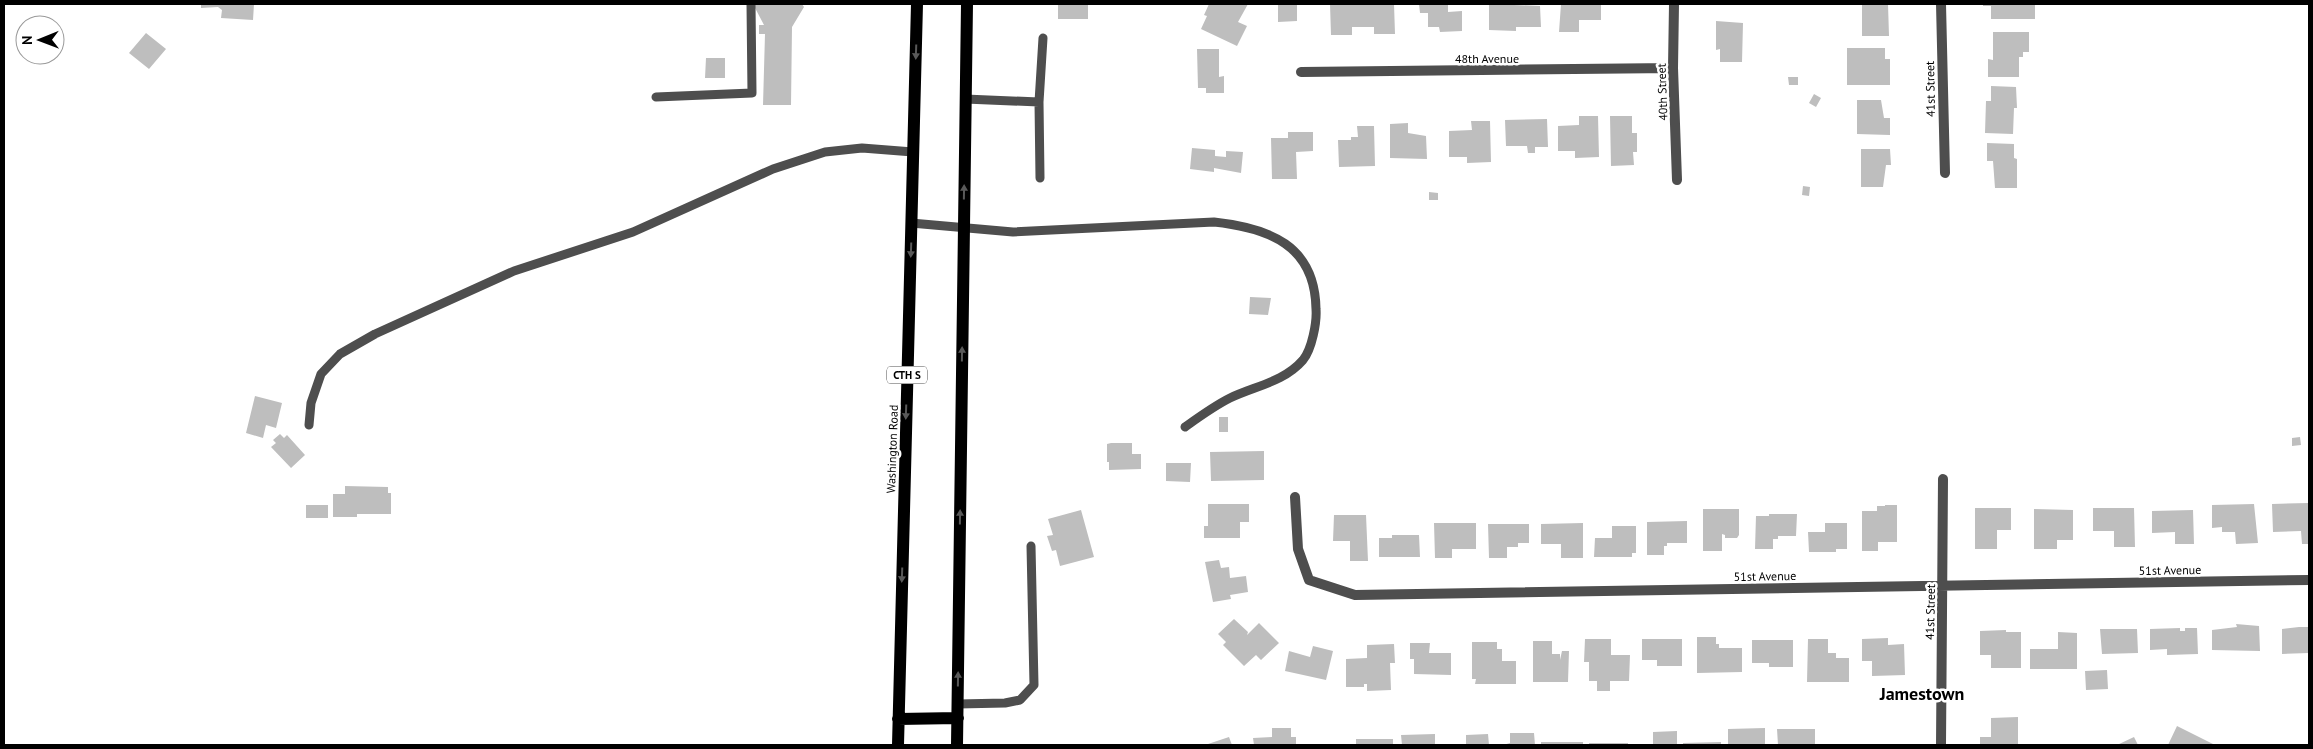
<svg xmlns="http://www.w3.org/2000/svg" width="2313" height="749" viewBox="0 0 2313 749" font-family="'PT Sans',sans-serif">
	<style>
		.building { fill: #bebebe }
		.lines { fill: none; stroke-linecap: round; stroke-linejoin: round }
		.service { stroke: #4e4e4e; stroke-width: 9 }
		.minor { stroke: #4e4e4e; stroke-width: 10 }
		.primary { stroke: #000; stroke-width: 12 }
		.oneway { fill: #595959 }
		.labels { text-anchor: middle; dominant-baseline: central; stroke-width: 5; stroke-linejoin: round; paint-order: stroke }
		.shield { fill: #fff; stroke: #4c4c4c; stroke-width: 1 }
		.shield-label { font-size: 11px; font-weight: bold; fill: #000 }
		.street-label { font-size: 12px; fill: #000; stroke: #fff }
		.district-label { font-size: 18px; font-weight: bold; fill: #000; stroke: #fff }
	</style>
	<rect width="100%" height="100%" fill="#fff"/>
	<path class="building" d="M201,4h53l-1,16 -32,-2 1,-8 -4,-3 -17,1z
		M755,4h47l2,3 -12,20 -1,78h-28l2,-71h-6v-9h5l-10,-19z
		M1058,4h30v15h-30z
		M1209,4h39l-10,18 9,4 -10,20 -36,-17 6,-13 -3,-1z
		M1278,4h19v17l-19,1z
		M1330,4h64l1,30h-21v-7h-22v8h-21z
		M1419,4h29v8l14,-1v20l-22,1 -1,-5h-11v-14h-8z
		M1489,4l51,2 1,21h-25v4l-27,-1z
		M1561,4h40v16h-22v12h-20z
		M1862,4h26l1,32h-27z
		M1983,4h52v15h-44v-13h-8z
		M1716,21l27,2 -1,39h-22v-13l-4,1z
		M1993,32h36v20h-6v5h-4v20h-31v-18l5,1z
		M146,33l20,16 -17,20 -20,-16z
		M1847,48h38v11h5v26h-43z
		M1197,49h22v28l5,-1v17h-18v-5h-8z
		M706,58h19v20h-20z
		M1788,77h10v8h-9z
		M1991,86l25,1 1,21h-3l-1,26 -28,-1 1,-32h5z
		M1814,94l7,4 -5,9 -7,-4z
		M1857,100h24l3,18h6v17l-33,-1z
		M1579,116h19l1,41 -24,1v-7h-17v-25l21,-1z
		M1610,116h22v17h5v19h-4l1,13 -23,1z
		M1547,119l1,28h-13v6h-7l-1,-7h-21l-1,-26z
		M1471,121h19l1,41 -24,1v-6h-18v-26l23,-1z
		M1408,123v10l18,3 1,23 -37,-1v-34z
		M1357,126h17l1,40 -36,1 -1,-27h13v-3h7z
		M1288,132h25v19l-17,1 1,27h-25l-1,-41h17z
		M1987,143l27,1v14l3,1v29h-22l-2,-27h-6z
		M1192,148l23,2v6l11,1v-6l17,1 -2,21 -27,-5v4l-24,-3z
		M1861,149h29l1,16h-5l-3,22h-22z
		M1803,186l7,1 -1,9 -7,-1z
		M1429,192l9,1v7h-9z
		M1250,297l21,1 -3,17 -19,-1z
		M255,396l27,7 -6,25 -10,-3 -3,13 -17,-5z
		M1219,417h9v15h-9z
		M280,434l4,4 3,-3 18,20 -14,13 -20,-21 5,-4 -3,-3z
		M2300,437l1,8 -9,1v-8z
		M1111,443h21v11h9v15l-32,1v-8h-2v-18z
		M1264,451v29l-53,1 -1,-29z
		M1166,463h25l-1,19 -24,-1z
		M345,486l43,1v6h3v21h-34v3h-24v-23h12z
		M2309,503v41h-7l-1,-13 -28,1 -1,-28z
		M1208,504h41v18h-9v16h-36v-12h4z
		M2254,504l4,39 -22,1 -1,-12h-13v-5l-10,1v-23z
		M306,505h22v13h-22z
		M1885,505h12v37h-19v9h-16v-40h15v-5h8z
		M1975,508h36v22h-14v19h-22z
		M2093,508h41l1,39h-21v-16h-21z
		M1703,509h36v26l-2,3h-12v-3l-3,-1v17h-19z
		M2034,509l39,1v30h-16v9h-23z
		M1081,510l13,47 -34,9 -4,-16 -4,1 -5,-15 6,-1 -5,-16z
		M2193,510l1,34h-19v-12l-23,1v-22z
		M1769,514h28l-1,22h-18v3h-5v10h-18l1,-33h13z
		M1334,515h32l2,46h-18v-20h-17z
		M1687,521v22h-20v3h-3v9h-17v-33z
		M1434,523h42v26h-24v9h-17z
		M1583,523v35h-22v-14h-20v-20z
		M1825,523h22v26h-11v3h-27l-1,-20h17z
		M1488,524h41v19h-11v4h-11v11h-18z
		M1612,526h24v27h-4v4h-38l1,-19h17z
		M1392,535h27l1,22h-41v-19h13z
		M1219,560l2,8 8,-1 1,11 16,-2 2,16 -18,3 1,4 -18,3 -8,-40z
		M1234,619l14,13 -1,3 12,-12 20,20 -18,17 -5,-5 -12,11 -21,-21 3,-3 -8,-8z
		M2236,624l23,2 1,25 -48,-1v-20l25,-3z
		M2299,627h10v26l-27,1v-25z
		M2180,628v3h5v-3h12l1,26 -31,1v-6l-17,1v-21z
		M2100,629h37l1,24 -36,1z
		M2006,630v2h15v36h-30v-13h-11v-24z
		M2058,632l19,1v36h-47v-20h28z
		M1697,637h19v7h3v4h23v24l-45,1z
		M1888,638v7l16,-1 1,31 -33,1v-15h-10v-22z
		M1585,639h26v16h19l-1,26h-19v10h-13v-10h-8v-19h-5z
		M1642,639h40v27h-25v-6h-15z
		M1808,639h20v14h8v5h13v24h-42z
		M1752,640h41v27h-24v-4h-17z
		M1533,641h19v13h8v6l2,-9h7l-1,31h-35z
		M1472,642h25v7h5v12h14v23h-41l1,-5h-4z
		M1410,643h20l-1,10h22v22l-37,-1v-15h-4z
		M1394,644l1,19h-5l1,27 -24,1v-7h-3v3h-18v-28l21,-1v-13z
		M1313,646l20,5 -7,29 -41,-9 4,-20 21,6z
		M2107,670l1,19 -22,1 -1,-19z
		M2018,717v28h-38v-8h11v-19z
		M2177,726l38,19h-47z
		M1272,728h19v9h5v8h-42l-1,-7 19,-1z
		M1765,728v17h-37v-16z
		M1777,729h38v16h-37z
		M1677,731v14h-24v-13z
		M1510,733h24l1,12h-32l7,-2z
		M1435,734v11h-33l-1,-10z
		M1488,734l1,11h-23v-10z
		M1229,737l3,8h-27z
		M2134,737l4,8h-21z
		M1356,739h37v6h-37z
		M1541,742h42v3h-42z
		M1721,742v3h-38v-2z
		M1589,743h39v2h-39z"/>
	<g class="lines">
		<path class="service" d="M656,97l96,-4 -1,-89
			M965,99l74,3 1,76
			M1039,102l4,-64
			M911,223l102,9 201,-10c55,6 101,23 102,87 1,13 -4,40 -13,51 -19,22 -48,26 -73,38 -16,8 -31,19 -45,29
			M309,425l2,-22 10,-29 19,-20 35,-20 139,-63 119,-39 140,-63 52,-17 37,-4 51,4
			M958,704l47,-1 15,-3 14,-15 -3,-139"/>
		<path class="minor" d="M1674,4l-1,64 4,112
			M1941,4l4,169
			M1301,72l372,-4
			M1295,497l3,52 11,31 46,15 954,-15
			M1941,745l2,-266"/>
		<path class="primary" d="M898,719l60,-1
			M898,745l19,-741
			M957,745l10,-741"/>
	</g>
	<defs><path id="oneway-solid" d="M-6-.8H1V-3.2L6.5 0L1 3.2V.8H-6Z" transform="scale(1.25)"/></defs>
	<g class="oneway">
		<use href="#oneway-solid" transform="translate(916 52) rotate(92)"/>
		<use href="#oneway-solid" transform="translate(964 192) rotate(-89)"/>
		<use href="#oneway-solid" transform="translate(911 250) rotate(92)"/>
		<use href="#oneway-solid" transform="translate(962 354) rotate(-89)"/>
		<use href="#oneway-solid" transform="translate(906 412) rotate(92)"/>
		<use href="#oneway-solid" transform="translate(960 517) rotate(-89)"/>
		<use href="#oneway-solid" transform="translate(902 575) rotate(92)"/>
		<use href="#oneway-solid" transform="translate(958 679) rotate(-89)"/>
	</g>
	<g class="labels">
		<rect class="shield" x="887" y="366.5" width="40" height="17" rx="4"/>
		<g class="shield-label">
			<text x="907" y="375">CTH S</text>
		</g>
		<g class="street-label">
			<text x="1487" y="58">48th Avenue</text>
			<text transform="translate(1930 89) rotate(-91)">41st Street</text>
			<text transform="translate(1662 92) rotate(-92)">40th Street</text>
			<text transform="translate(892 449) rotate(-88)">Washington Road</text>
			<text transform="translate(2170 570) rotate(-1)">51st Avenue</text>
			<text transform="translate(1765 576) rotate(-1)">51st Avenue</text>
			<text transform="translate(1930 612) rotate(-89)">41st Street</text>
		</g>
		<g class="district-label">
			<text x="1922" y="693">Jamestown</text>
		</g>
	</g>
	<rect width="2313" height="749" fill="none" stroke="#000000" stroke-width="10"/>
	<g transform="translate(40 40) rotate(269)"><circle r="24" fill="#ffffff" stroke="#999999"/>
	<path d="M0-4L9 19L0 12L-9 19Z" fill="#000000"/>
	<text y="-8" font-size="14" font-weight="bold" text-anchor="middle" fill="#000000">N</text>
	</g>
</svg>
